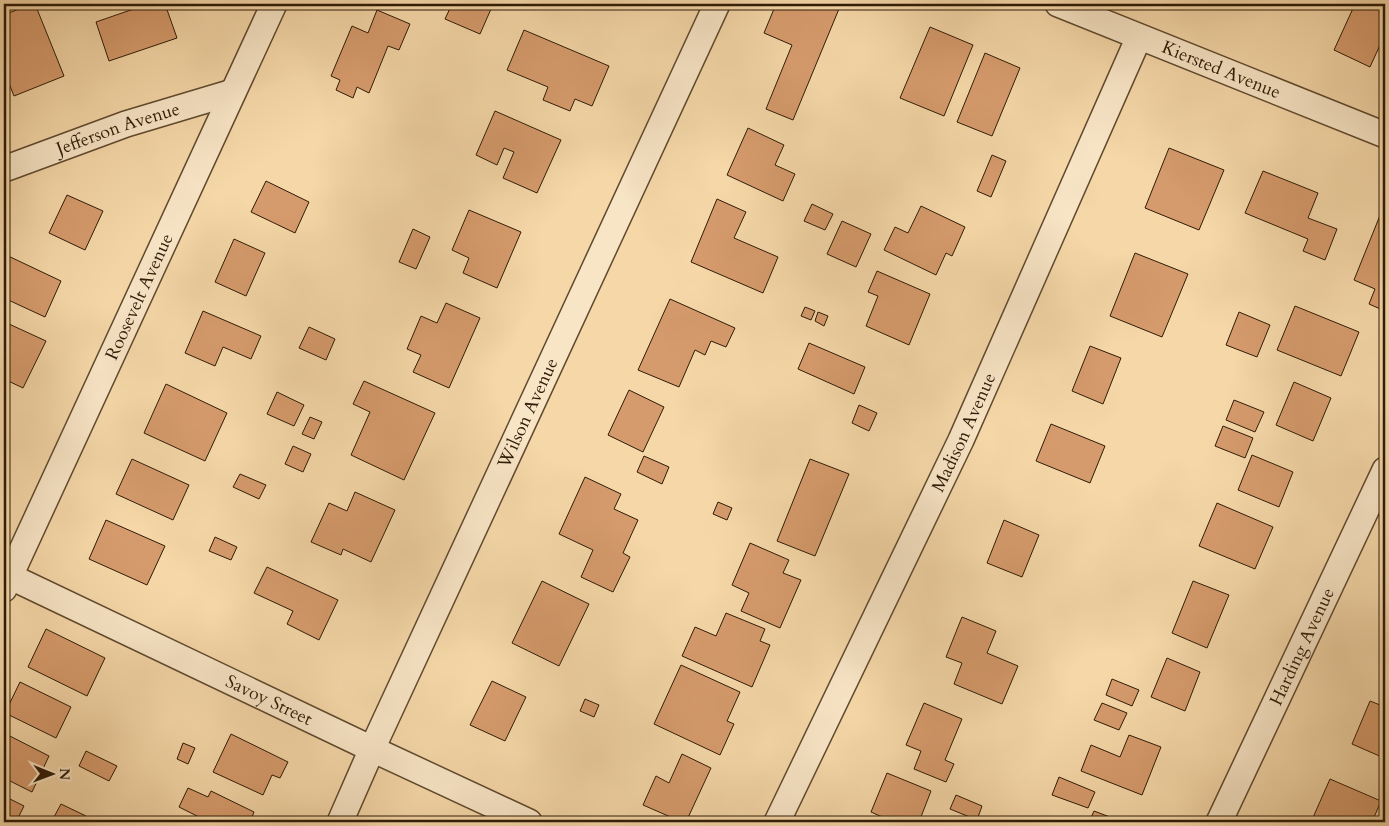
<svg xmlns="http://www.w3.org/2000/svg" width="1389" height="826" viewBox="0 0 1389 826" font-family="Cardo,serif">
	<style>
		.building { fill: #d69b6c; stroke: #2e1b07 }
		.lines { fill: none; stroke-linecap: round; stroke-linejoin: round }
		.minor-casing { stroke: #604a2f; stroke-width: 28 }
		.minor { stroke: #f8e5c6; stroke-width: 25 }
		.labels { text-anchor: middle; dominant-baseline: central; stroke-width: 4.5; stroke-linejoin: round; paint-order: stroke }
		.street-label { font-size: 18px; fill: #2e1b07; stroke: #f8e5c6 }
	</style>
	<rect width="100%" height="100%" fill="#f5d7a8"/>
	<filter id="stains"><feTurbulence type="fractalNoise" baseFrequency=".004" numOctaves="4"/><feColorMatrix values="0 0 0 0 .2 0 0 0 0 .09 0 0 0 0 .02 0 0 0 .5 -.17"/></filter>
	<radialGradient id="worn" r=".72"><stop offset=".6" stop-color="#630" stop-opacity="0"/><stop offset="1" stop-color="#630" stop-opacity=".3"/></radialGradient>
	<path class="building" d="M31,4h4l29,72 -50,20 -10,-25v-56z
		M148,4h17l12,34 -68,23 -13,-39z
		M452,4h27l12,5 -11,25 -35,-15z
		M776,4h65l-48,116 -27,-11 26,-64 -28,-12z
		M1355,4h30v30l-15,33 -36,-17z
		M377,10l33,14 -11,26 -11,-4 -19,47 -12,-6 -4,11 -17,-8 4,-10 -9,-4 21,-50 16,7z
		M930,27l43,18 -29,71 -44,-18z
		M524,30l85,36 -17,40 -17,-7 -5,12 -27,-11 5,-13 -41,-17z
		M985,53l35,15 -28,68 -35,-14z
		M495,111l66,29 -24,53 -34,-15 11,-26 -10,-4 -7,17 -21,-10z
		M748,128l36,17 -9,20 20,9 -12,27 -56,-26z
		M1169,148l55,22 -25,60 -54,-22z
		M992,155l14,6 -15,36 -14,-6z
		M1263,171l55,22 -10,25 29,11 -12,31 -22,-9 5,-12 -63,-26z
		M266,181l43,21 -14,31 -44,-21z
		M67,195l36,16 -18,39 -36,-17z
		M717,199l29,13 -12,26 44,19 -15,36 -72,-31z
		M1385,203v108l-16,-7 6,-15 -21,-9z
		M812,204l21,10 -8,16 -21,-9z
		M921,206l44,21 -13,29 -6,-3 -10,22 -52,-25 11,-23 13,6z
		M469,210l52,22 -24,56 -34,-15 6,-15 -17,-8z
		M842,221l29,13 -15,33 -29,-13z
		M413,229l17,8 -14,32 -17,-7z
		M234,239l31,14 -19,43 -31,-14z
		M1135,253l53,21 -26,63 -52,-21z
		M4,254l57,27 -16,36 -41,-19z
		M877,271l53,23 -21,51 -43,-19 12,-30 -10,-4z
		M670,299l65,29 -9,19 -15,-6 -6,14 -10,-5 -16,37 -41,-17z
		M446,303l34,15 -31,70 -36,-16 8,-17 -14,-6 14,-33 16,7z
		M1295,306l64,26 -18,44 -64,-26z
		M805,307l10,4 -4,9 -10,-4z
		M203,311l58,25 -10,23 -28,-12 -8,19 -30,-13z
		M818,312l10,4 -4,10 -9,-5z
		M1239,312l31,13 -13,32 -31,-12z
		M9,324l37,17 -23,47 -19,-9v-47l1,1z
		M309,327l26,12 -9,21 -27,-12z
		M809,343l56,24 -11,27 -56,-25z
		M1090,346l31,12 -18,46 -31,-13z
		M364,381l71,32 -31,67 -53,-25 19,-43 -17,-8z
		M1294,382l37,16 -18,43 -37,-16z
		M166,384l61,29 -22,48 -61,-28z
		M629,390l35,17 -21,45 -35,-17z
		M277,392l27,13 -10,21 -27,-12z
		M1234,400l30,12 -9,20 -29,-12z
		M859,405l18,8 -8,18 -17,-8z
		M310,417l12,5 -8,17 -12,-5z
		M1051,424l54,22 -15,37 -54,-22z
		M1223,426l30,12 -8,20 -30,-12z
		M293,446l18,8 -8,18 -18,-8z
		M1252,455l41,17 -14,35 -41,-17z
		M644,456l25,11 -7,17 -25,-12z
		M132,459l57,26 -16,35 -57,-26z
		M810,459l39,15 -34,82 -38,-15z
		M240,474l26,11 -7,14 -26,-12z
		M585,477l36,17 -7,15 24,11 -15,33 7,4 -17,35 -32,-15 12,-27 -34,-16z
		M355,492l40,18 -24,52 -28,-13 -2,6 -30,-13 18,-39 18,8z
		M718,502l14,6 -5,12 -14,-6z
		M1217,503l56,24 -18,42 -56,-23z
		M106,520l59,26 -18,39 -58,-26z
		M1004,520l35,15 -17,42 -35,-14z
		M215,537l22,10 -6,13 -22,-9z
		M750,543l39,17 -6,13 18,7 -21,48 -39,-17 8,-18 -17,-8z
		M267,567l71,33 -19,40 -32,-16 6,-13 -39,-18z
		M542,581l47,23 -30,62 -47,-23z
		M1193,581l36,14 -22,53 -35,-15z
		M726,613l39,16 -5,12 10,4 -18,42 -70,-31 13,-29 21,9z
		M962,617l34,14 -9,22 31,13 -16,38 -48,-20 8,-21 -16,-6z
		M46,629l59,29 -18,38 -59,-29z
		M1167,658l33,14 -15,39 -34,-14z
		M681,665l59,27 -13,29 7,3 -14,31 -66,-31z
		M1112,679l27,11 -7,16 -26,-11z
		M492,681l34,16 -21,44 -35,-16z
		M20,682l51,25 -15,31 -51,-25z
		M585,699l14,6 -5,12 -14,-6z
		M1370,701l15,6 -1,51 -32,-14z
		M924,703l38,16 -17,41 9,4 -8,18 -32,-13 7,-18 -15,-6z
		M1102,703l25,10 -8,17 -25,-10z
		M4,733l45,23 -17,36 -28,-14z
		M231,734l57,28 -8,16 -8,-3 -9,20 -50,-23z
		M1129,735l32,12 -19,48 -61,-24 10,-26 29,12z
		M183,743l12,5 -7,16 -11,-5z
		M86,751l31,15 -8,15 -30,-15z
		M682,754l29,14 -25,54h-4l-39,-17 13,-29 13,7z
		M887,773l44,18 -12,31h-31l1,-2 -18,-8z
		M1059,777l36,15 -7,16 -36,-13z
		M1330,779l51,22 -9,21h-61z
		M188,788l20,9 3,-6 43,21 -4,10h-53l2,-5 -20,-10z
		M956,795l26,11 -5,14 -27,-11z
		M4,796l20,10 -8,16h-12z
		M61,804l25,12 -4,6h-17l-11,-5z
		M1094,811l29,11h-34z"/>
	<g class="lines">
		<g class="minor-casing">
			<g id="minor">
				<path id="s1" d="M1058,4l327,131"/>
				<path id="s2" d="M4,169l122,-45 107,-32"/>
				<path id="s3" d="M9,576l363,173 157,73"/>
				<path id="s4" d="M4,589l270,-585"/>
				<path id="s5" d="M340,822l32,-73 345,-745"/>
				<path id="s6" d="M777,822l184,-382 178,-403"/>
				<path id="s7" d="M1219,822l166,-352"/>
			</g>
		</g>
		<use href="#minor" class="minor"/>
	</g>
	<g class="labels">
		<g class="street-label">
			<text stroke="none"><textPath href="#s1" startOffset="176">Kiersted Avenue</textPath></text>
			<text stroke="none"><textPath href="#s2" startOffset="121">Jefferson Avenue</textPath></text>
			<text stroke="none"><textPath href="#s4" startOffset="322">Roosevelt Avenue</textPath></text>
			<text stroke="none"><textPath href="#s5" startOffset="450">Wilson Avenue</textPath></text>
			<text stroke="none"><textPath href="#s6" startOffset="432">Madison Avenue</textPath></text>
			<text stroke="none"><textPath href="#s7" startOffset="194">Harding Avenue</textPath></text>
			<text stroke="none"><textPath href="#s3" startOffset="288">Savoy Street</textPath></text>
		</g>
	</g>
	<rect width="1389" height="826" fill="none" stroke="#f5d7a8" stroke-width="20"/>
	<rect x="5" y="5" width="1379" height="816" fill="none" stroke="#2e1b07" stroke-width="2.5"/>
	<rect x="10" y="10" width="1369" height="806" fill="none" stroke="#2e1b07"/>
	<g transform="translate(52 774) rotate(91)" stroke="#f8e5c6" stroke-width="4" paint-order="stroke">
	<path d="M0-4L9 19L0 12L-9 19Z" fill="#2e1b07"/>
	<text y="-8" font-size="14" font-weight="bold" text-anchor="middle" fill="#2e1b07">N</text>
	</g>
	<rect width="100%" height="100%" filter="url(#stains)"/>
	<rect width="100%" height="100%" fill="url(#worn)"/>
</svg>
